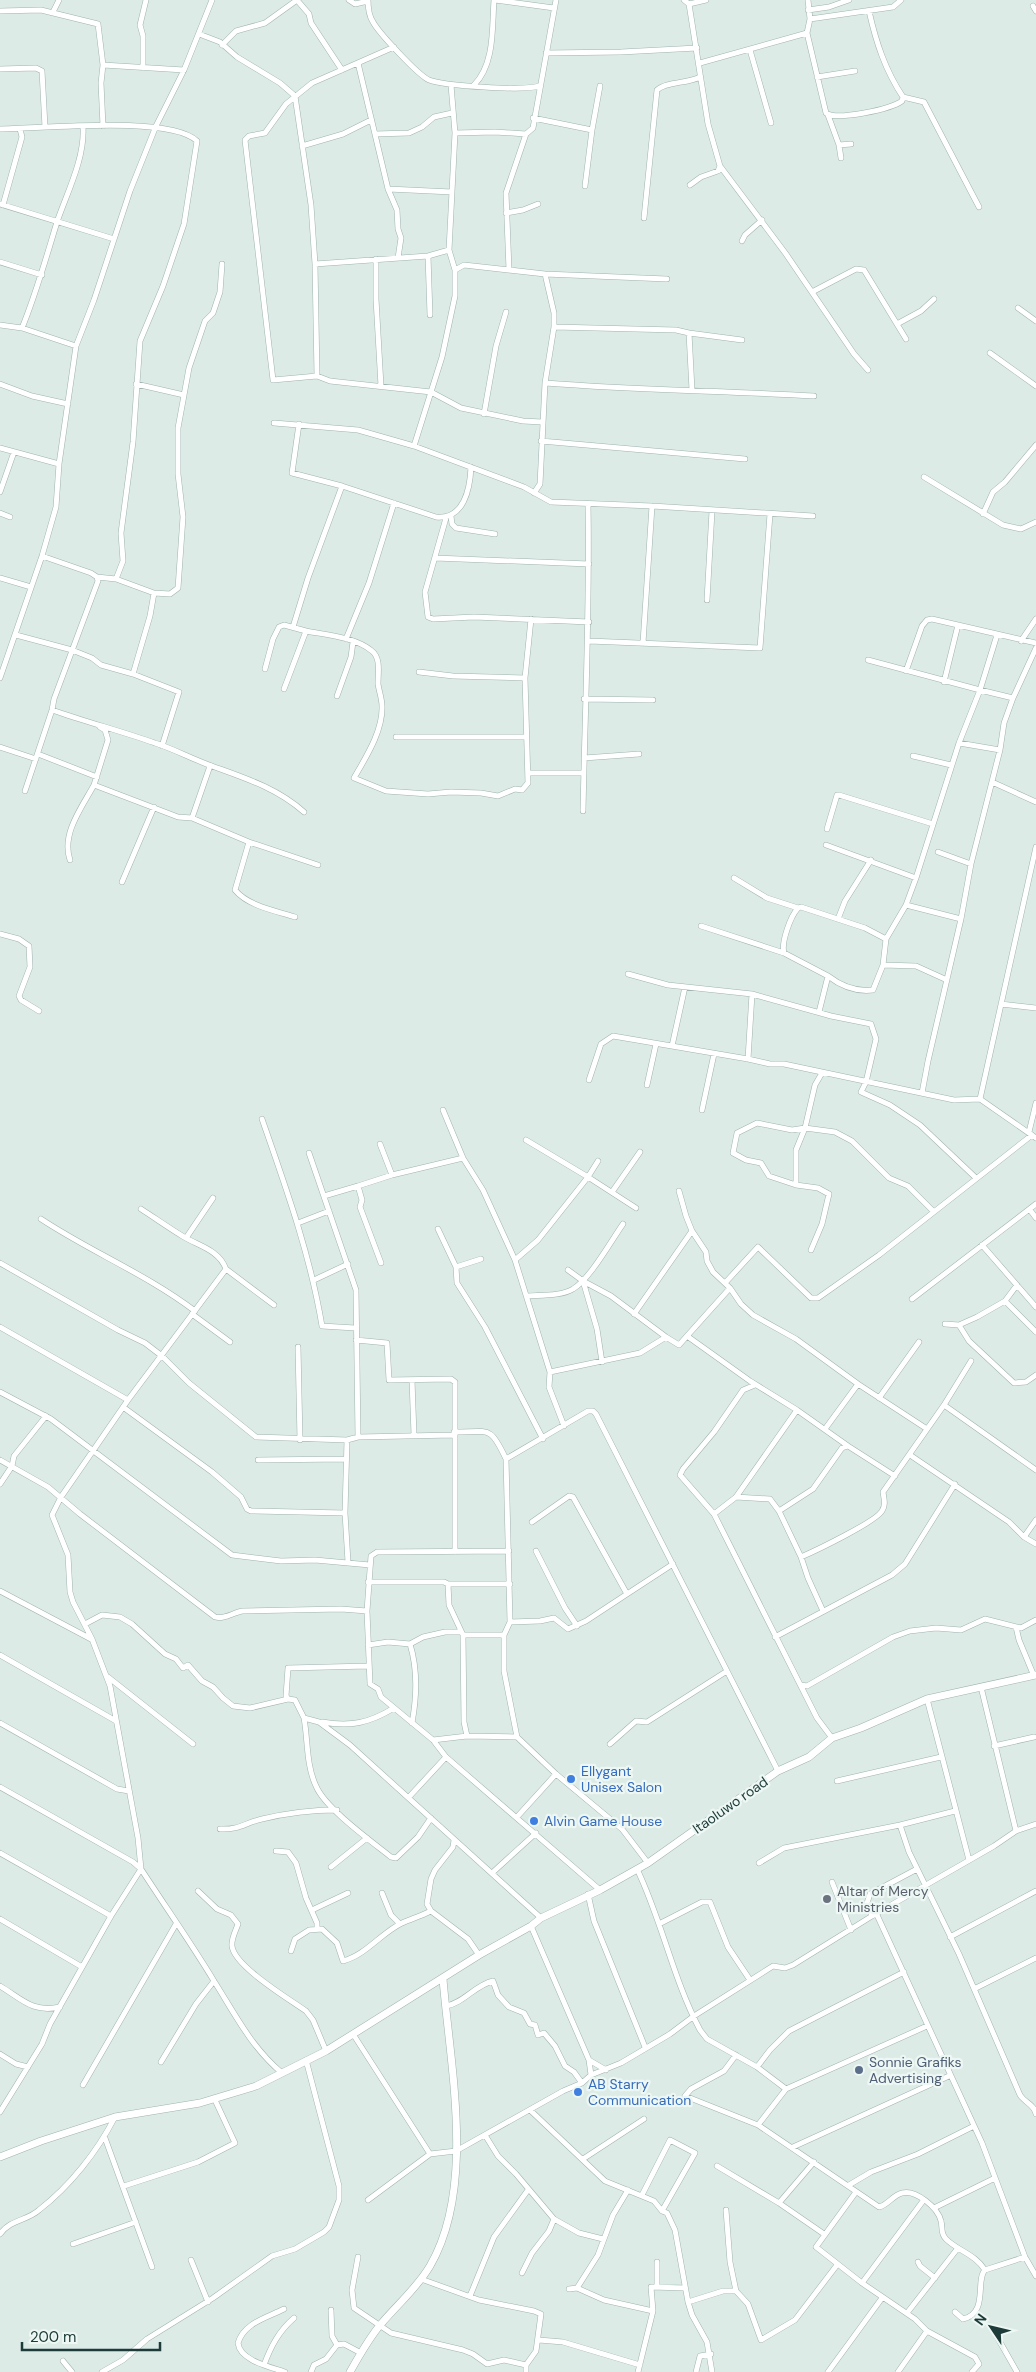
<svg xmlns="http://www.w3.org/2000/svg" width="1036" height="2372" viewBox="0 0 1036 2372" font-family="'DM Sans',sans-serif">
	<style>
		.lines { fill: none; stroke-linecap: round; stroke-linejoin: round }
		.minor-casing { stroke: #a0b3af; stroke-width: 6 }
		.tertiary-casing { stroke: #a0b3af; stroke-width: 8 }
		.minor { stroke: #fff; stroke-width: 5 }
		.tertiary { stroke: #fff; stroke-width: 7 }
		.shop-dot { fill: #3f7fe0; stroke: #edf7f4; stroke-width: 2 }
		.worship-dot { fill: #6b7280; stroke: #edf7f4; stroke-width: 2 }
		.service-dot { fill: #5c6f8a; stroke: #edf7f4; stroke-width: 2 }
		.labels { text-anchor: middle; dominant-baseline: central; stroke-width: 4.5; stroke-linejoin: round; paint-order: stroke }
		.shop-label { font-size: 14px; fill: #366cbe; stroke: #edf7f4; text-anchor: start }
		.street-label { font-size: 14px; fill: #1d3b38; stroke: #edf7f4 }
		.worship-label { font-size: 14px; fill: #5b616d; stroke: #edf7f4; text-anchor: start }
		.service-label { font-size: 14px; fill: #4e5e75; stroke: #edf7f4; text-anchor: start }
	</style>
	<rect width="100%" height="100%" fill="#ddebe7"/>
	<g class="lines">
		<g class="minor-casing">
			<path id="minor" d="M297,0l12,14 2,9 31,47
				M349,0l6,4 13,-3
				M368,0c0,7 1,16 5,22 6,11 45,53 56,58 16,6 94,11 110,6
				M495,0l59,8
				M684,0l5,4 19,120 12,42 66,88 68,100 14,16
				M808,0l2,19 -3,14 19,80c11,8 65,-4 76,-12l1,-4
				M689,4l17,-4
				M1033,6l3,5
				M808,10l21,-3 20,-7
				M0,11l41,-1 57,14 5,41 -2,18 2,43
				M869,11c7,31 16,59 34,86l21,5 55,105
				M53,12l6,-12
				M810,19l83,-12 8,-7
				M199,34l21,8 17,15 43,26 15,13 16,109 4,59 2,112
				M222,45l14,-14 29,-8 32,-23
				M394,47l-82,36 -26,21 -21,29 -16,3 -4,4 28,240 44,-4 13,5 101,11 30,16 62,13 19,1
				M750,50l21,73
				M546,53l75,-1 76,-4
				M358,63l30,126 9,21 1,19 3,9 -3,20
				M700,63l107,-30
				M103,65l81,5
				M143,68v-32l-3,-11 6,-25
				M0,69l36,-1 6,3 3,56
				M817,77l38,-6
				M474,85c21,-21 18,-58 20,-85
				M828,115l11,30 12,-1
				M533,118l59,12 8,-44
				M0,129c40,0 169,-14 197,12l-13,83 -21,62 -23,55 -7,101 -12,91 2,28 -7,18 -19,-2
				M455,133l40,-1 31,2
				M375,134l34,-1 13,-6 12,-10 18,-4
				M839,145l2,13
				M302,146l41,-12 28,-14
				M690,185l11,-8 17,-6 2,-5
				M585,186l7,-56
				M388,189l64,3
				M0,204l114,35
				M3,205l19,-68 -2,-8
				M506,213l17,-3 15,-6
				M644,218l13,-128c10,-9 30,-6 43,-13
				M742,241l3,-6 17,-15
				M428,256l2,59
				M376,259v40l5,87
				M0,262l42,13
				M315,264l113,-8 21,-6
				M455,270l9,-5 81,9 122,5
				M509,270l-3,-77 20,-59 7,-6 23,-128
				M812,292l44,-23 8,1 42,69
				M1018,308l18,13
				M897,324l24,-13 13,-12
				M0,325l22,3 54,18
				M554,327l122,3 13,3 3,57
				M22,328c14,-34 24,-70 35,-106 10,-29 28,-64 26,-95
				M689,333l53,7
				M990,353l46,33
				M545,383c90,7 179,8 269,13
				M0,384l32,12 36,8
				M136,384l48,11
				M484,414l12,-68 10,-34
				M274,423l84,7 56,16 110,41 27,15 101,4 161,10
				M299,424l-7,49 50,13 94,31c28,3 34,-28 35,-50
				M541,441l204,18
				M414,446l28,-89 13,-61v-26l-6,-20 6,-117 -4,-48
				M0,448l59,16
				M924,477l79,48 18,4 15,-7
				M0,492l14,-40
				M534,493l6,-9 5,-101 9,-56v-14l-9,-39
				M0,513l10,4
				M983,514l10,-22 12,-10 31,-37
				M451,516l1,8 4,4 39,6
				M446,518l-21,74 3,25 5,2 41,-2 115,5
				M435,558l154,6
				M0,578l31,9
				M154,593l16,1 8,-6 5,-71 -5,-43v-46l11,-60 16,-47 8,-8 7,-21 2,-28
				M707,600l5,-89
				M293,627l15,-49 34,-92
				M306,631c21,4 49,6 66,20 9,7 6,22 6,33 1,7 4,15 4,22 1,25 -16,51 -28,72l32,13 42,3 23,-2 30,1 17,3 17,-7 7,1 6,-7 -3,-105 6,-59
				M16,635l56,15 20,8 9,7 32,9 17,-58 4,-23 -38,-14
				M346,639l23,-56 25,-80
				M589,641l171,7 10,-134
				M1021,641l15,-22
				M643,643l9,-137
				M868,660l112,30 17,-55
				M265,669l8,-30 6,-12 5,-2 22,6 -22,58
				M906,671l16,-45 5,-6 5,-1 104,24
				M419,672l34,4 72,2
				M133,674l46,18 -17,54
				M0,678l42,-122 14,-49 3,-43 17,-118 18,-46 36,-109 26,-65 28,-56 28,-70
				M944,682l14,-57
				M337,696l14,-39 2,-15
				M584,699l69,1
				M52,710c34,12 69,21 103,33 19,6 37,16 57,23 33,12 65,22 92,46
				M100,727l5,3 3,10 -14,45 84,32 14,1 57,24 -14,48c13,16 41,21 60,27
				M396,737h129
				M959,743l41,7
				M0,747l36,12
				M38,754l59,23
				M913,756l38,9
				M584,758l55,-4
				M529,773h55
				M992,782l44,20
				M25,791l27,-81 2,-11 44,-118 -1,-4 -6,-4 -49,-17
				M583,811c2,-102 7,-204 5,-307
				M192,818l18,-52
				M827,829l10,-34h2l94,29
				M249,842l69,23
				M826,845l90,33
				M938,852l33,12
				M70,860c-9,-26 12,-53 24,-75
				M734,878l33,20 31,10
				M122,882l32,-75
				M838,919l7,-18 26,-41
				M961,919l-55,-14 10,-27 43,-135 21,-53 33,8
				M701,926l83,27 44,23 -9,36 5,2
				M0,934l19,5 10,7 1,21 -11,29 2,4 18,11
				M784,953c-3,-10 6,-36 14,-45l3,-1 64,21 21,11
				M883,965l33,1 31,14
				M628,974l40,11 84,9
				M828,976c13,10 28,16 45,14l10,-25 3,-26 20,-34
				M1001,1004l35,4
				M672,1046l13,-59
				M748,1059l4,-65 79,22 40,8 5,15 -10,43 -5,10 29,13 30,20 56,53
				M589,1080l12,-36 12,-8 135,23 22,5h14l170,36 26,-1 56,39
				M647,1085l9,-41
				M922,1093l6,-32 33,-142 10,-55 29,-114 4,-27 9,-25 23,-50
				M980,1099l56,-252
				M443,1110l20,48 20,32 32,70 35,112 -1,15 15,39
				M702,1110l12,-56
				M262,1119c24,69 48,135 60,207l33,2
				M1029,1132l7,-29
				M380,1144l12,31 71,-17
				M309,1153l47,137 2,147
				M598,1161l-10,16 48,31
				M796,1185l-27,-9 -8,-13 -15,-3 -13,-7 4,-20 20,-10 35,7 13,-2 30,4 17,9 37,37 19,8 25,25
				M679,1191l7,25 6,15 14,21 1,9 6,11 17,16 11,16 12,11 43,24 62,45 69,45
				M612,1192l28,-40
				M324,1196l34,-10
				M1030,1210l6,8
				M41,1219c50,33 105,55 154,92
				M298,1223l31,-12
				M438,1229l18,38 1,16 28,44 58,112
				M186,1238l27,-40
				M982,1245l54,62
				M811,1250l11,-26 7,-30 -11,-6 -22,-3v-35l9,-22 10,-43 7,-12
				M515,1260l23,-20 50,-63 -62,-37
				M0,1263l118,67 27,13 17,13 27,27 67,54 91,3 11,-3 96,-2
				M381,1263l-21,-56 2,-7 -4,-14 34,-11
				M456,1267l25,-8
				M226,1269l48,36
				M314,1280l34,-16
				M583,1281l14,48 5,33
				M725,1283l33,-36 53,51h7l61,-43 153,-120
				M528,1296c13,-1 34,0 45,-7 17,-10 38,-48 50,-65
				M912,1299l124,-95
				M1005,1301l31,31
				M192,1314l38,28
				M634,1314l58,-83
				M945,1324l14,1 18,-8 28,-16 12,-16
				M959,1325l10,16 45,42 12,-1 10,-7
				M0,1327l128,73
				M687,1336l43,-48
				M666,1337l13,8 8,-9 63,45 47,29 51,36
				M356,1340l31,3 2,37 62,-1 4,3v170
				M298,1347l2,93
				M550,1372l90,-19 26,-16 -55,-41 -28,-15 -15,-11
				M412,1380l2,55
				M0,1392l51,27 181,136 49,6 34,-1 55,5
				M879,1398l40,-56
				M944,1405l92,65
				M123,1407l89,65 29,25 6,12 4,2 94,2
				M797,1410l-61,87 -22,17 103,204 15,20
				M825,1429l33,-45
				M454,1432c36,0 36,-7 52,27l82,-48h5l3,3 182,357
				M347,1440l-2,73 3,49
				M910,1455l99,67 15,15 12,7
				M506,1459l4,163 -6,13v36l13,66
				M0,1460l48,27 32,27 135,103c9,3 19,-5 28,-6l98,-2 26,2
				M258,1460l87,-1
				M0,1484l12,-18 2,-10 32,-40
				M736,1497l34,2 9,12 22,46c16,-7 74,-35 81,-46 4,-6 2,-12 1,-19l61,-87 27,-44
				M779,1511l34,-22 29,-41 6,-2 47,30
				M714,1514l-34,-39 3,-6 31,-37 29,-42 12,-5
				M532,1522l37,-26 4,1 54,97 46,-30
				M1024,1537l12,-17
				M509,1551l-132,1 -6,4 -4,55 3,73 8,5 3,8 52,43 13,17 154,133
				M536,1551l29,57 12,18
				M801,1557l7,21 15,33
				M368,1582h76l4,2 1,21 14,30
				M448,1584h62
				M0,1591l91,48
				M510,1622l30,-1 14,-3 14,11 18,-8 41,-27
				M85,1624l17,-9 18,2 12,7 33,30 11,5 7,9 5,-3 14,16 11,6 10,11 10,8 17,2 38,-9
				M1016,1627l3,13 15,36
				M775,1637l117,-62 13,-11 50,-80
				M410,1644c8,26 7,52 2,79
				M368,1645l20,-3 22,2 13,-7 22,-5h15
				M0,1655l116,66
				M368,1666l-80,2 -2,28 2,3 7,1 9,18 15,4 31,23 191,173
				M108,1677l85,67
				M801,1685l6,1 86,-49 17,-6 26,-3 25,2 24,-11 36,9 15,-8
				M981,1687l35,144
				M927,1699l42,161
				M304,1718c4,22 2,47 12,68 9,22 55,55 75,71l5,1 22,-21 13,-19
				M322,1722c29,5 47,1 72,-14
				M0,1723l117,66 12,2
				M467,1736l-3,-14 -1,-87h41
				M433,1740l34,-4 50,1 39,37 66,55 26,34
				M610,1744l26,-23 11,1 80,-51
				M994,1746l40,-9
				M837,1781l104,-24
				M0,1787l133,75 8,7c24,37 50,74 73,112 21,33 37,66 68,92
				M409,1797l37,-40
				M517,1817l39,-43
				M900,1825l9,27 50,102 61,141c5,8 14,9 16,19
				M220,1829c19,1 25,-6 42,-10 25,-6 49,-9 75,-9
				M454,1840l-1,7 -18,23 -4,9 -4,25 4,7 37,28 11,16
				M276,1851l12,1 8,11 10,35 11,25v6
				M0,1853l111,63
				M759,1863l25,-15 116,-23 55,-14
				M331,1867l36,-29
				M637,1869c25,52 36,110 63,161l7,9 50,28 29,22
				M492,1873l44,-40
				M832,1882l19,48
				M198,1891l19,18 14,6 7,9c-2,6 -7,15 -6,22 2,20 57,53 74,65l7,9 13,31
				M382,1893l9,22 9,9
				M588,1894l6,27 51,126
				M312,1910l36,-17
				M877,1915l105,228 43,114 11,19
				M872,1916l-5,-13 3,-9 47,-25
				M0,1919l82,48
				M659,1924l43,-22h8l18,45 22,33
				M531,1926l58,134 2,15
				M950,1937l86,-46
				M291,1951l4,-12 14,-9 13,-1 15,14 6,18c23,-6 38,-28 59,-38 9,-4 19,-7 29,-12
				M0,1986c22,13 32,27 60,21
				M974,1989l62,-31
				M446,2006c18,-3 29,-21 47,-25l5,14 11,12 15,6 6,11 5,1 3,10 6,-2 11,13 10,20 9,6 8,11
				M353,2034l77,120
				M0,2054l16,10 12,3
				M736,2055l-12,16 -33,18 -6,7 73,29 121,82c9,-2 14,-12 23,-14 14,-4 36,15 39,28 2,7 -1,12 5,18 12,12 29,15 39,31
				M589,2060l17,10
				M161,2062l35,-58 18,-23
				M757,2067l13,-17 19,-19 115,-59
				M83,2085l93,-161
				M530,2110l75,71 49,20 8,10 5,2 8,17 13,72 4,13 15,27 5,30
				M0,2112l42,-68 8,-20 61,-108 30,-47 -3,-31 -28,-152 -18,-47 -19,-37 -3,-10 -2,-37 -16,-40 9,-18 67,-97 98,-131c-7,-19 -27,-23 -42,-32 -15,-9 -29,-19 -43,-28
				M758,2125l28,-36 141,-63
				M485,2135l13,21 18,18 38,45 25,14 24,6
				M105,2138l47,129
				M793,2147l156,-71
				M583,2159l61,-40
				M717,2166l62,37 45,31
				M849,2185l22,-13 47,-18 54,-27
				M124,2186l74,-24 37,-19 -20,-43
				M856,2192l-40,55 46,36 53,36 12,12 48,26 4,7 -7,8
				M642,2195l28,-55 25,13 -33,58
				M368,2200l62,-46 26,-3 107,-60 19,-8 9,-8 30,-12 49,-29 24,-18 79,-50 12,2 8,-3 79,-49 122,-70 22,-15 20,-7
				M779,2203l35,-41
				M934,2208l61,-30
				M726,2210l4,52 6,29
				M0,2234c11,-15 27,-13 39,-24 31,-24 58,-58 76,-93
				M73,2244l63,-22
				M358,2257l-6,33 2,18 37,25 72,17 10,4 14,10 17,-4 22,5
				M191,2260l17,42
				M657,2262v24
				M918,2262l2,4 15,12
				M522,2273l10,-20 17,-22 5,-12
				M421,2279l58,21 55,11 7,3 -5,37 -10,14v7
				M862,2283l61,-82
				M577,2288l27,12 49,11
				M569,2289l8,-1 21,-33 15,-40 15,-25
				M470,2296l24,-59 34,-47
				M688,2302l35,-11h13l12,13 13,36 34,-20 42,-55
				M284,2309c-18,9 -40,14 -46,34 2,18 33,24 47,29
				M331,2310l1,26 5,9
				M955,2312l8,7c26,-6 12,-39 22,-49l40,-13
				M907,2313l51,-65
				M996,2335l21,37
				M539,2340l24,2 77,23
				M63,2361l9,11
				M264,2365c7,-19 15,-34 30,-47
				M102,2372l21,-12 24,-21 66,-41 59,-42 23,-7 29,-17 5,-5 10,-27v-14l-33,-126
				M311,2372l3,-7 12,-6 11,-14 7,-1 17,9
				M638,2372l15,-61 -2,-24 34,1
				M696,2372l4,-16 11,-2
				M828,2372l54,-74
				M898,2372l29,-41"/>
		</g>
		<g class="tertiary-casing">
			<path id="tertiary" d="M0,2157l41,-16 74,-24 85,-14 56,-17 70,-35 153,-96 52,-29 10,-8 59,-28 48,-27 130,-92 31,-14 23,-19 29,-10 66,-29 109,-24
				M350,2372c9,-16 19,-34 31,-48 16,-19 36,-36 49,-58 46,-79 20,-200 13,-287"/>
		</g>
		<use href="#minor" class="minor"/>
		<use href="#tertiary" class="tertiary"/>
	</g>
	<g class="shop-dot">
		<circle cx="571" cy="1779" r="5"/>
		<circle cx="534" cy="1821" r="5"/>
		<circle cx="578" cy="2092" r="5"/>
	</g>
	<circle class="worship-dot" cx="827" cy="1899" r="5"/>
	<circle class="service-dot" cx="859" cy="2070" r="5"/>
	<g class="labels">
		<g class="shop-label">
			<text x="581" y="1771">Ellygant<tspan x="581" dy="16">Unisex Salon</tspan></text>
			<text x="544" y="1821">Alvin Game House</text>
			<text x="588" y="2084">AB Starry<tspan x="588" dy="16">Communication</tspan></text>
		</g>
		<g class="street-label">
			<text transform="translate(730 1805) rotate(-35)">Itaoluwo road</text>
		</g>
		<g class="worship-label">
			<text x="837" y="1891">Altar of Mercy<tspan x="837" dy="16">Ministries</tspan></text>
		</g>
		<g class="service-label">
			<text x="869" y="2062">Sonnie Grafiks<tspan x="869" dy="16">Advertising</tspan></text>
		</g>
	</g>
	<g transform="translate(991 2327) rotate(305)" stroke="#edf7f4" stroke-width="4" paint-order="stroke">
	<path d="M0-4L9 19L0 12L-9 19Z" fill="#1d3b38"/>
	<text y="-8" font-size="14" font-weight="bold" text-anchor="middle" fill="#1d3b38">N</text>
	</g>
	<path d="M22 2342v8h138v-8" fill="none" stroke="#1d3b38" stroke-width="2.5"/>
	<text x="30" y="2342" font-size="15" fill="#1d3b38" stroke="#edf7f4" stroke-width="4" paint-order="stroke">200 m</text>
</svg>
